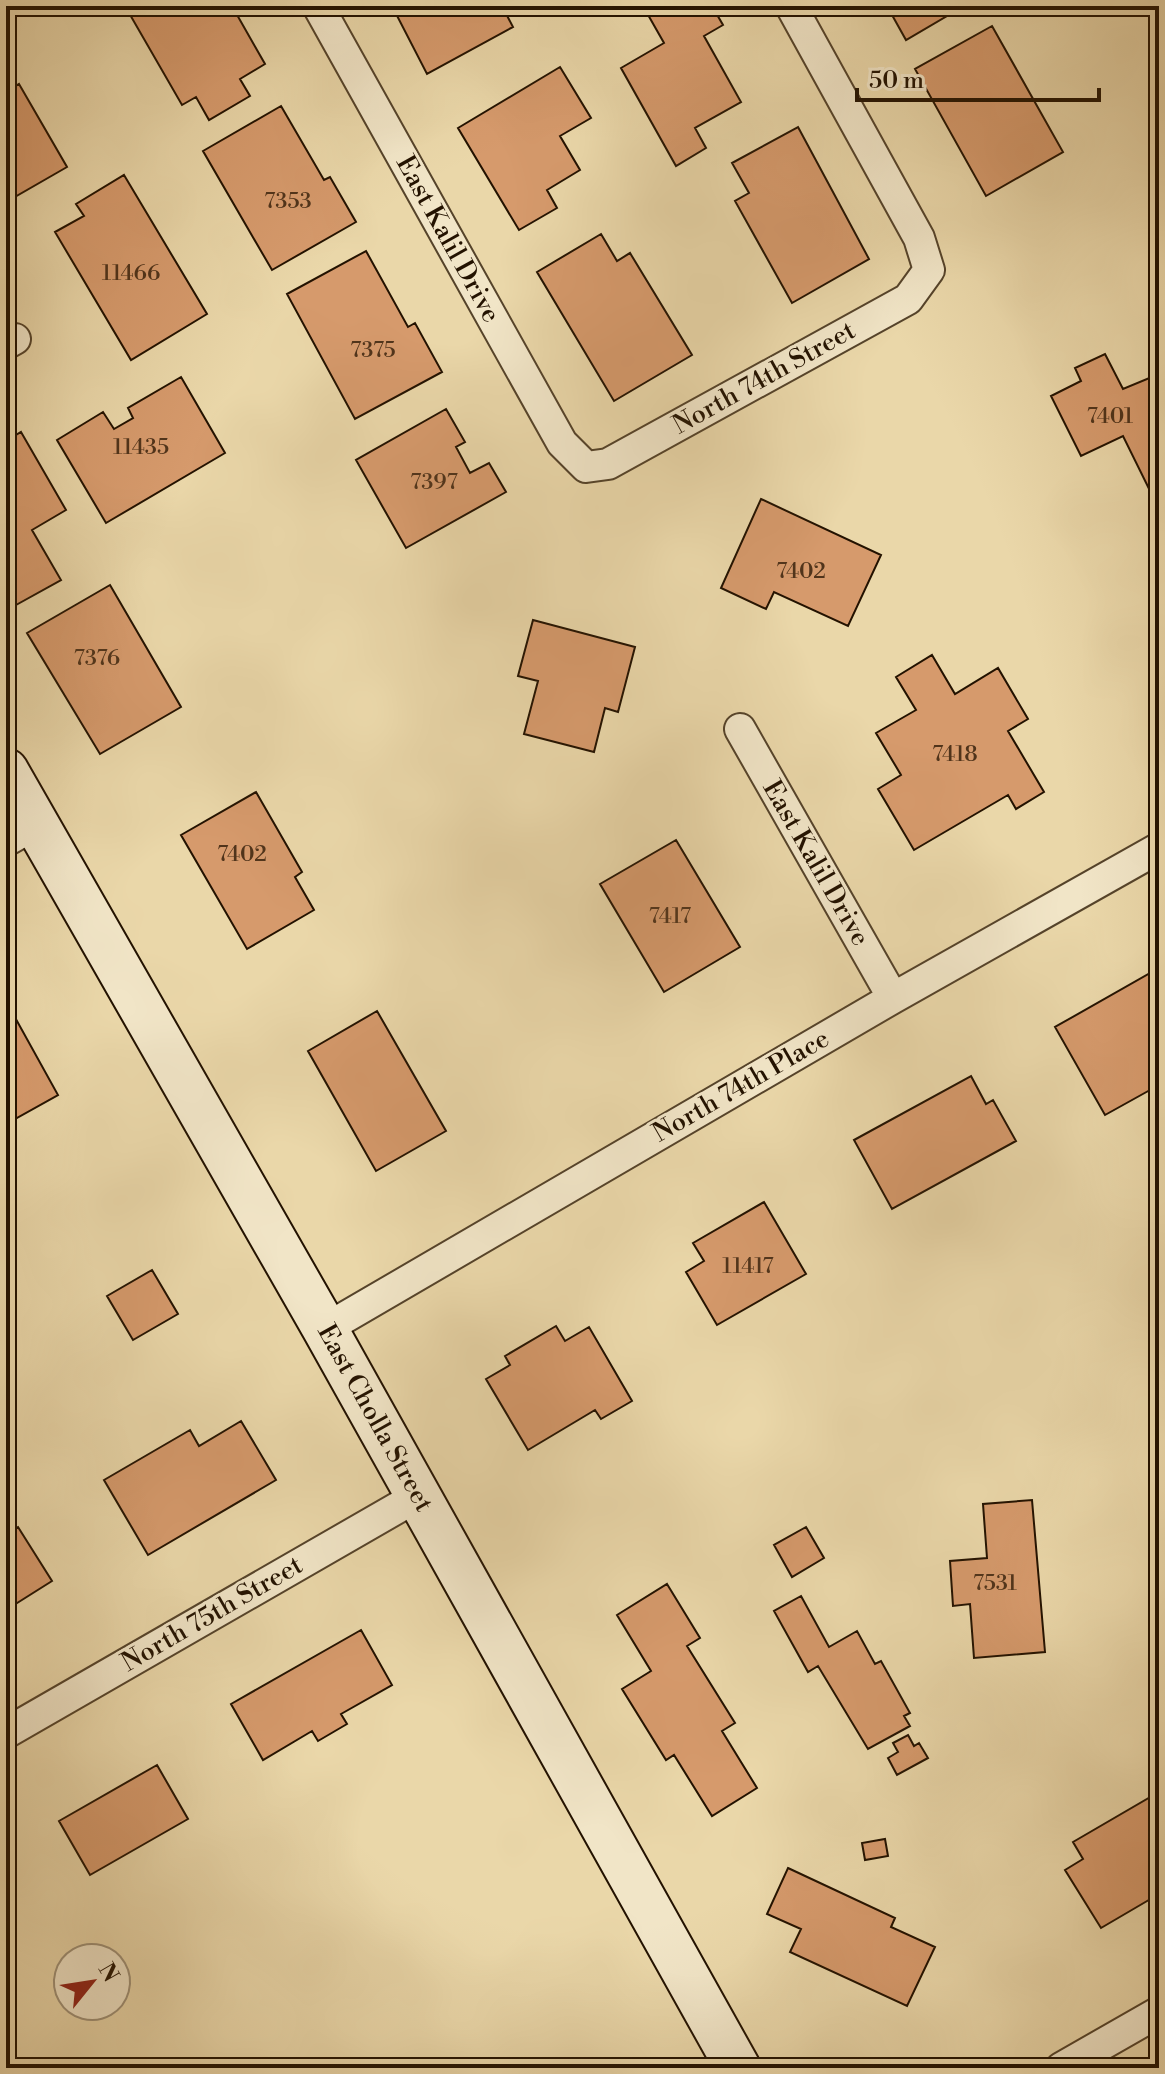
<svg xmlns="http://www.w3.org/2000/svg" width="1165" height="2074" viewBox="0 0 1165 2074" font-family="'Libre Bodoni',serif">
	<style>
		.building { fill: #d69a6c; stroke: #231200; stroke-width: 2 }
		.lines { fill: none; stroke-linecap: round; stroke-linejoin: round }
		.street-casing { stroke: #55432a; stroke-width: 34 }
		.secondary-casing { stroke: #231200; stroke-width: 48 }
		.street { stroke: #f1e5c7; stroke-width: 30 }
		.secondary { stroke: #f1e5c7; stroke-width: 44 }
		.labels { text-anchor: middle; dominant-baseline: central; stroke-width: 6; stroke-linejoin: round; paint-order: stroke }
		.number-label { font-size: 22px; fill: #50341b }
		.street-label { font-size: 26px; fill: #231200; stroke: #f1e5c7 }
	</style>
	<rect width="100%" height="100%" fill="#ead7a9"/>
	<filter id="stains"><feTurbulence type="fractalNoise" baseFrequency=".0025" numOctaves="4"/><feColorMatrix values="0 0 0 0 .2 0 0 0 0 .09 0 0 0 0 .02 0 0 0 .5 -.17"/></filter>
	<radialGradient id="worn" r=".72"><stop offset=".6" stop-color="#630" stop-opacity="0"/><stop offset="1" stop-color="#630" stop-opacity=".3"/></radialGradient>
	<path class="building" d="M125,6h107l33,58 -25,15 10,17 -41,24 -13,-23 -14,8z
		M392,6h110l11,21 -86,47z
		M643,6h69l11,19 -19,11 37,66 -46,26 11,20 -30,18 -55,-98 43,-25z
		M887,6h77l-58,34z
		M992,26l71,126 -77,44 -71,-127z
		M560,67l31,51 -31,18 20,34 -33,20 10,18 -38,22 -61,-102z
		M19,84l48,83 -61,35v-110z
		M281,106l43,74 6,-3 26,45 -84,48 -69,-119z
		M798,127l71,132 -77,44 -57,-102 14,-8 -17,-30z
		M124,175l83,139 -76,46 -76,-128 29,-16 -8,-12z
		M601,234l16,27 13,-8 62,102 -78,46 -77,-129z
		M366,251l42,76 7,-4 27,49 -87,47 -68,-125z
		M1159,261v22l-9,-16z
		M1105,354l18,35 36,-15 -1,133 -35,-71 -42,20 -30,-60 30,-15 -6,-13z
		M181,377l44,76 -119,70 -49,-83 46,-28 11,17 19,-11 -5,-10z
		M446,409l19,33 -9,5 14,26 19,-10 17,29 -100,56 -50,-88z
		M21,432l45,78 -34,20 29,50 -45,25 -10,-18v-146z
		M761,499l120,56 -33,71 -74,-34 -8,17 -45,-21z
		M110,585l71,122 -81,47 -73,-121z
		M533,620l102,27 -17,65 -13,-4 -11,44 -70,-18 14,-53 -20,-5z
		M932,655l23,39 43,-26 30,51 -20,12 36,61 -28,17 -8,-14 -94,55 -36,-61 23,-14 -25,-42 40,-23 -20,-33z
		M256,792l46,80 -7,5 19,33 -67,39 -66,-114z
		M676,840l64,107 -76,45 -64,-108z
		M1159,968v117l-54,30 -50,-88z
		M377,1011l69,120 -70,40 -68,-120z
		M12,1012l46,83 -52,29v-108z
		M971,1076l15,28 7,-4 23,41 -124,68 -38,-69z
		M764,1202l42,72 -89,51 -31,-53 18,-11 -11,-18z
		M152,1270l26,44 -45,26 -26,-44z
		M556,1326l9,15 24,-14 43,74 -31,18 -6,-9 -67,40 -42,-71 24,-14 -5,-9z
		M241,1421l35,59 -128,75 -44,-75 86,-50 9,16z
		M1032,1500l13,152 -71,6 -4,-54 -17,2 -3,-45 37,-3 -4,-54z
		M18,1527l34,54 -46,29v-76z
		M806,1527l18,31 -32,19 -18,-32z
		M667,1584l33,54 -13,8 48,77 -13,8 35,57 -45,28 -38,-61 -8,5 -44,-71 29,-18 -34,-56z
		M801,1596l28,51 28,-16 18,33 6,-3 29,52 -6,3 6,10 -42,23 -50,-83 -10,6 -34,-61z
		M361,1630l31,55 -51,29 6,10 -29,17 -6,-10 -49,29 -32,-56z
		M908,1735l6,11 5,-3 9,15 -31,17 -9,-17 10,-6 -5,-9z
		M157,1765l31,54 -98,56 -31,-54z
		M1159,1792v102l-58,34 -36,-58 18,-11 -10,-17z
		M885,1839l3,17 -23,4 -3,-17z
		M788,1868l107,50 -4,9 44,20 -28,59 -117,-54 11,-23 -34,-15z"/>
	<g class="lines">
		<g class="street-casing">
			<path id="street" d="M318,6l244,437 24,24 22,-3 300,-165 21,-29 -10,-32 -128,-232
				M6,344l9,-5
				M740,729l153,269
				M6,841l30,-17
				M325,1329l568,-331 266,-150
				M6,1733l412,-237
				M1061,2068l98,-56"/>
		</g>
		<g class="secondary-casing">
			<path id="secondary" d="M6,771l319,558 413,739"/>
		</g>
		<use href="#street" class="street"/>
		<use href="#secondary" class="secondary"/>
	</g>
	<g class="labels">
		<g class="number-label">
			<text x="288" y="201">7353</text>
			<text x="131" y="273">11466</text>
			<text x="373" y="350">7375</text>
			<text x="1110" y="416">7401</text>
			<text x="141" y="447">11435</text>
			<text x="434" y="482">7397</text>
			<text x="801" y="571">7402</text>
			<text x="97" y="658">7376</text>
			<text x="955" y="754">7418</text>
			<text x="242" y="854">7402</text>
			<text x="670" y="916">7417</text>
			<text x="748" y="1266">11417</text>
			<text x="995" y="1583">7531</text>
		</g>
		<g class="street-label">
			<text transform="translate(448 239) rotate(61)">East Kalil Drive</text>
			<text transform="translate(764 378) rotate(-29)">North 74th Street</text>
			<text transform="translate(816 863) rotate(60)">East Kalil Drive</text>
			<text transform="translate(741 1086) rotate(-30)">North 74th Place</text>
			<text transform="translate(375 1418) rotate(61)">East Cholla Street</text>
			<text transform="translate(212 1614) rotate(-30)">North 75th Street</text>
		</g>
	</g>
	<rect width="1165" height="2074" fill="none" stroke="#ead7a9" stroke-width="32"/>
	<rect x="8" y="8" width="1149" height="2058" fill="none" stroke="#231200" stroke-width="4"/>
	<rect x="16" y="16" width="1133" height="2042" fill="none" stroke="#231200" stroke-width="2"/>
	<g transform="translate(92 1982) rotate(60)"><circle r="38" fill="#f1e5c7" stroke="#9f9177" stroke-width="2"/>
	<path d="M0-6L14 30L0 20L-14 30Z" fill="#8f2418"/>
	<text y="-12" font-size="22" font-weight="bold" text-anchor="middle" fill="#231200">N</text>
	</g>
	<path d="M857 88v12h242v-12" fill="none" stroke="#231200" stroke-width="4"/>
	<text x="869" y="88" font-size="24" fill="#231200" stroke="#f1e5c7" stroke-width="6" paint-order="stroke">50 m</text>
	<rect width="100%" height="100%" filter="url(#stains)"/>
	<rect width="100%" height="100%" fill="url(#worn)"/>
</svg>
